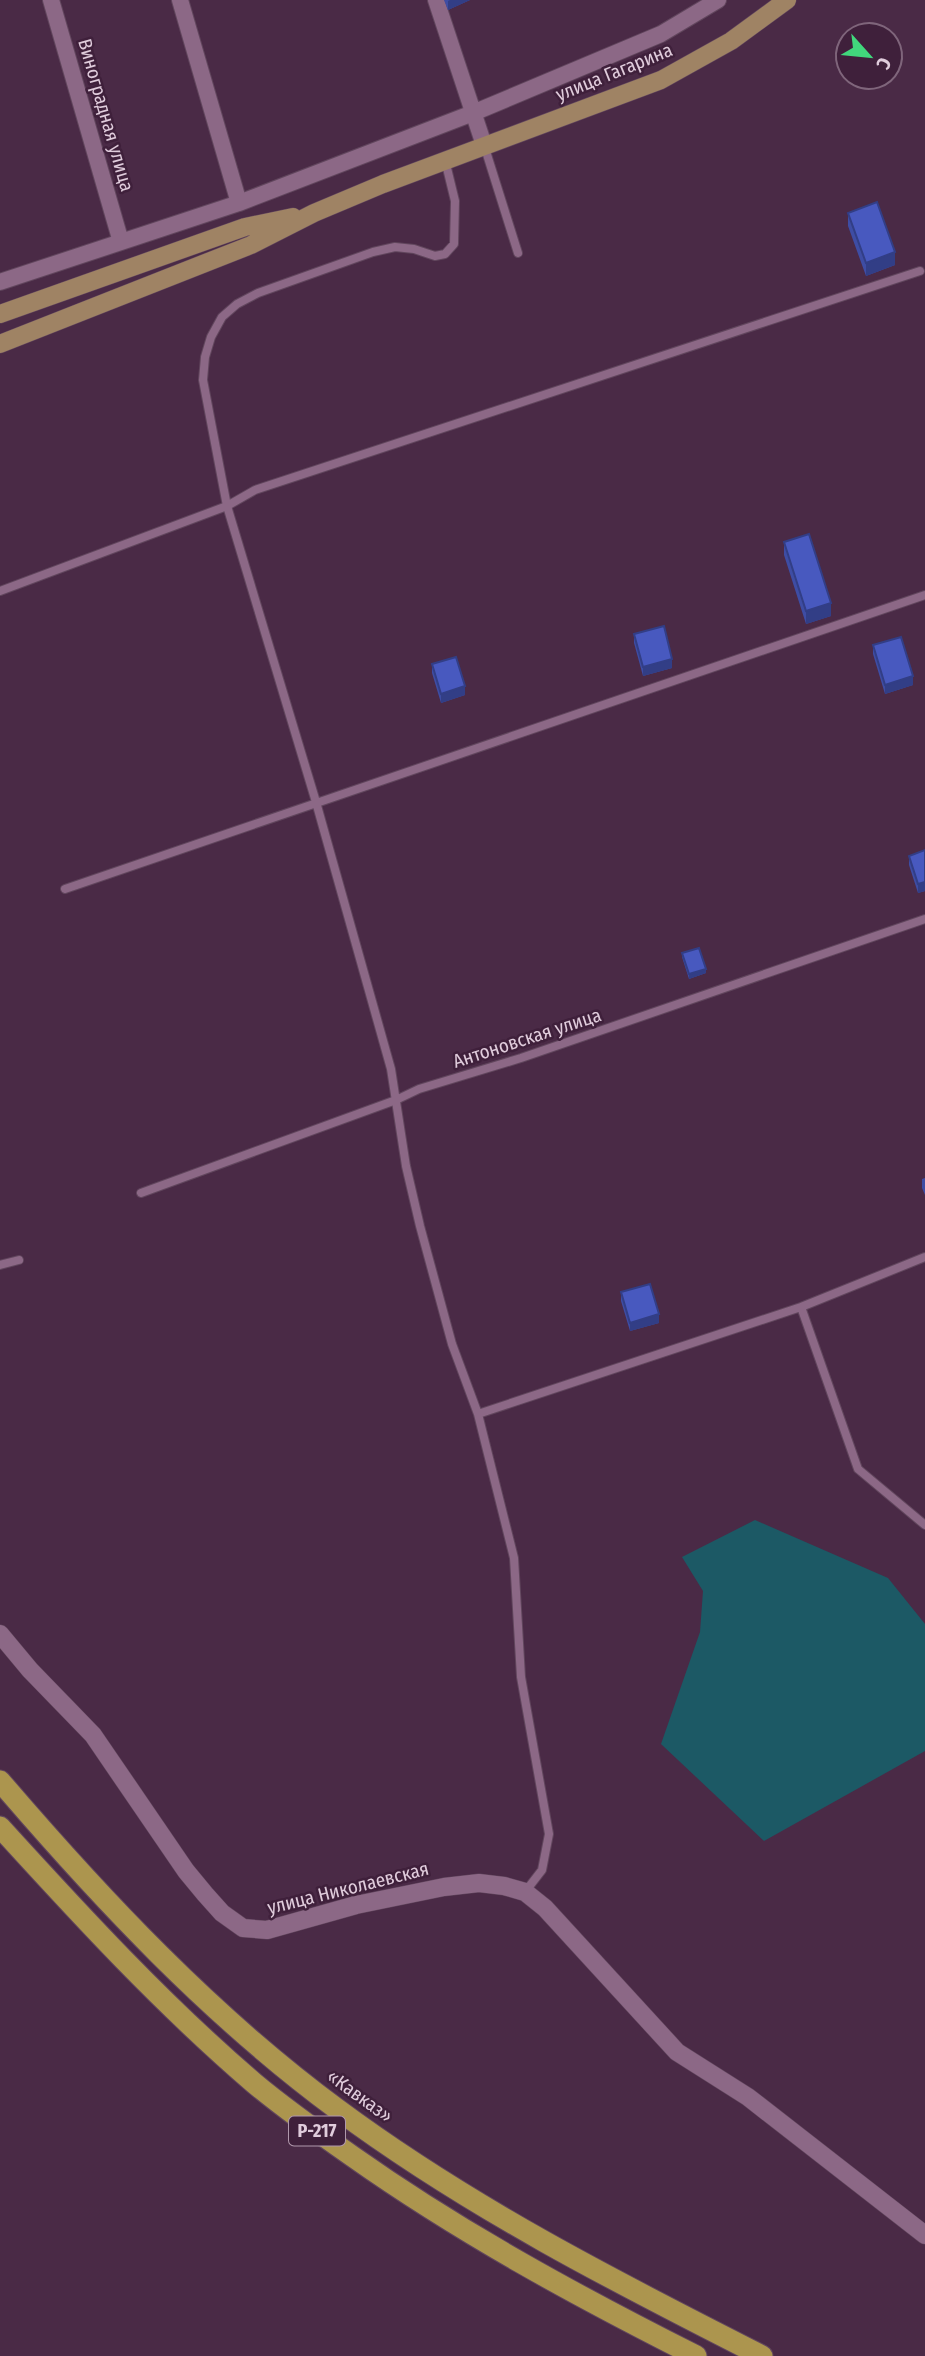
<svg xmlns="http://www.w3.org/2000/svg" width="925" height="2356" viewBox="0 0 925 2356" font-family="'Fira Sans Condensed',sans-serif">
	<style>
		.water { fill: #1c5965 }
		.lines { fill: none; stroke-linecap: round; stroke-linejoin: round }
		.lane-casing { stroke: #61465d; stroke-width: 10 }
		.street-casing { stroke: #61465d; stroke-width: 18 }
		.secondary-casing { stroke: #61465d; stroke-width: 19 }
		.primary-casing { stroke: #61465d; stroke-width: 19 }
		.highway-casing { stroke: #61465d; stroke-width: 23 }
		.lane { stroke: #8c6886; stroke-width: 8 }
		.street { stroke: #8c6886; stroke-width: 16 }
		.secondary { stroke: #8c6886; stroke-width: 18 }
		.primary { stroke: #9f8364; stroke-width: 18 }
		.highway { stroke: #ac954e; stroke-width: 21 }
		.wall { fill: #3e4da4 }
		.shaded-wall { fill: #323e86 }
		.building { fill: #4859bf; stroke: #323e86; stroke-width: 2 }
		.labels { text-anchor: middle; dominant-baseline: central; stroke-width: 5; stroke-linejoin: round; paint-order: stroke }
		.shield { fill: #3f203b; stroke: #b098ac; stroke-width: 2 }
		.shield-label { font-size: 18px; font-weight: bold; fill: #e0ccdc }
		.street-label { font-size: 19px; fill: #e0ccdc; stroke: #3f203b }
	</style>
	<rect width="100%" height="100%" fill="#4a2a46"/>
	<path class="water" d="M755,1520l133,58 37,46v127l-161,90 -103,-97 39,-112 3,-41 -21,-34z"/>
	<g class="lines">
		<g class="lane-casing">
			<path id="lane" d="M484,145l34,108
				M445,160l10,41 -1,43 -9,10 -10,2 -21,-7 -19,-2 -22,5 -115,41 -21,11 -15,13 -11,20 -6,20 -2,23 24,126 89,296 75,267 15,97 14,60 32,118 26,70 36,144 7,119 28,157 -7,36 -17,22
				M0,591l227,-85 28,-16 665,-219
				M65,889l860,-294
				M141,1193l255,-93 23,-11 102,-31 404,-139
				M0,1265l19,-5
				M801,1307l57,162 67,56
				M478,1414l323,-107 124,-50"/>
		</g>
		<g class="street-casing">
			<path id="street" d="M51,0l70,242
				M180,0l59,203
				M436,0l48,145
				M0,282l239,-79 234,-90 188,-79 57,-34"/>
		</g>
		<g class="secondary-casing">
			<path id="secondary" d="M0,1634l30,36 63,65 93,136 19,23 17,19 21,15 24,2 89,-25 88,-18 35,-4 25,3 21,6 20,16 132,144 71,45 177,138"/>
		</g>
		<g class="primary-casing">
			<path id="primary" d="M0,314l245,-87 48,-10
				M0,344l251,-99 63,-32 69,-29 278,-104 70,-39 56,-41"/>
		</g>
		<g class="highway-casing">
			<path id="highway" d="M0,1781c102,119 211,235 337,328 132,98 279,173 425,247
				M0,1827c81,89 162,177 254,256 31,26 65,50 98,73 109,77 225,140 344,200"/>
		</g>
		<use href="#lane" class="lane"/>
		<use href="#street" class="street"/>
		<use href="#secondary" class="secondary"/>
		<use href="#primary" class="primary"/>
		<use href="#highway" class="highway"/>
	</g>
	<path class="wall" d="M444,0h26l-22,10z
		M848,213l47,52 -29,11 -18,-50z
		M784,542l47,74 -25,8 -22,-69z
		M634,634l38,34 -29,8 -9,-33z
		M873,645l40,40 -28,9 -12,-40z
		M432,664l33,31 -24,8 -9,-30z
		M925,850v41l-7,2 -9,-28v-9z
		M682,953l24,20 -17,6 -7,-22z
		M925,1178v17l-3,-7v-9z
		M621,1292l38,31 -29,8 -9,-30z"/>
	<path class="shaded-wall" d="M450,0h20l-22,10v-9z
		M895,252v13l-29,11v-13z
		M831,603v13l-25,8v-13z
		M672,659v9l-29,8v-9z
		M913,676v9l-28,9v-9z
		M465,686v9l-24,8v-9z
		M925,882v9l-7,2v-9z
		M706,969v4l-17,6v-5z
		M659,1314v9l-29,8v-8z"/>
	<path class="building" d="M877,202l18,50 -29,11 -18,-50z
		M809,534l22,69 -25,8 -22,-69z
		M664,626l8,33 -29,8 -9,-33z
		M901,637l12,39 -28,9 -12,-40z
		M456,657l9,29 -24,8 -9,-30z
		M925,850v32l-7,2 -9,-28z
		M699,948l7,21 -17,5 -7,-21z
		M650,1284l9,30 -29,9 -9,-31z"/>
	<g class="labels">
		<rect class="shield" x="289" y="2116.5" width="56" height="29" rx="5"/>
		<g class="shield-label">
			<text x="317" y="2131">Р-217</text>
		</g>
		<g class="street-label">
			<text transform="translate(614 72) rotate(-22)">улица Гагарина</text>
			<text transform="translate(106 115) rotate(74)">Виноградная улица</text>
			<text transform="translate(527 1038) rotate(-18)">Антоновская улица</text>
			<text transform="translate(348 1888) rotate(-14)">улица Николаевская</text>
			<text transform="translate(360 2096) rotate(36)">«Кавказ»</text>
		</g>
	</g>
	<g transform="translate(869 56) rotate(117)"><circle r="33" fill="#3f203b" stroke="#7f657b" stroke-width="2"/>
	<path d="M0-5L12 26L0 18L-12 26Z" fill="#41d77c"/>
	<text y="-10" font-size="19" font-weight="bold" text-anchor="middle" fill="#e0ccdc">С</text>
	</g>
</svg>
